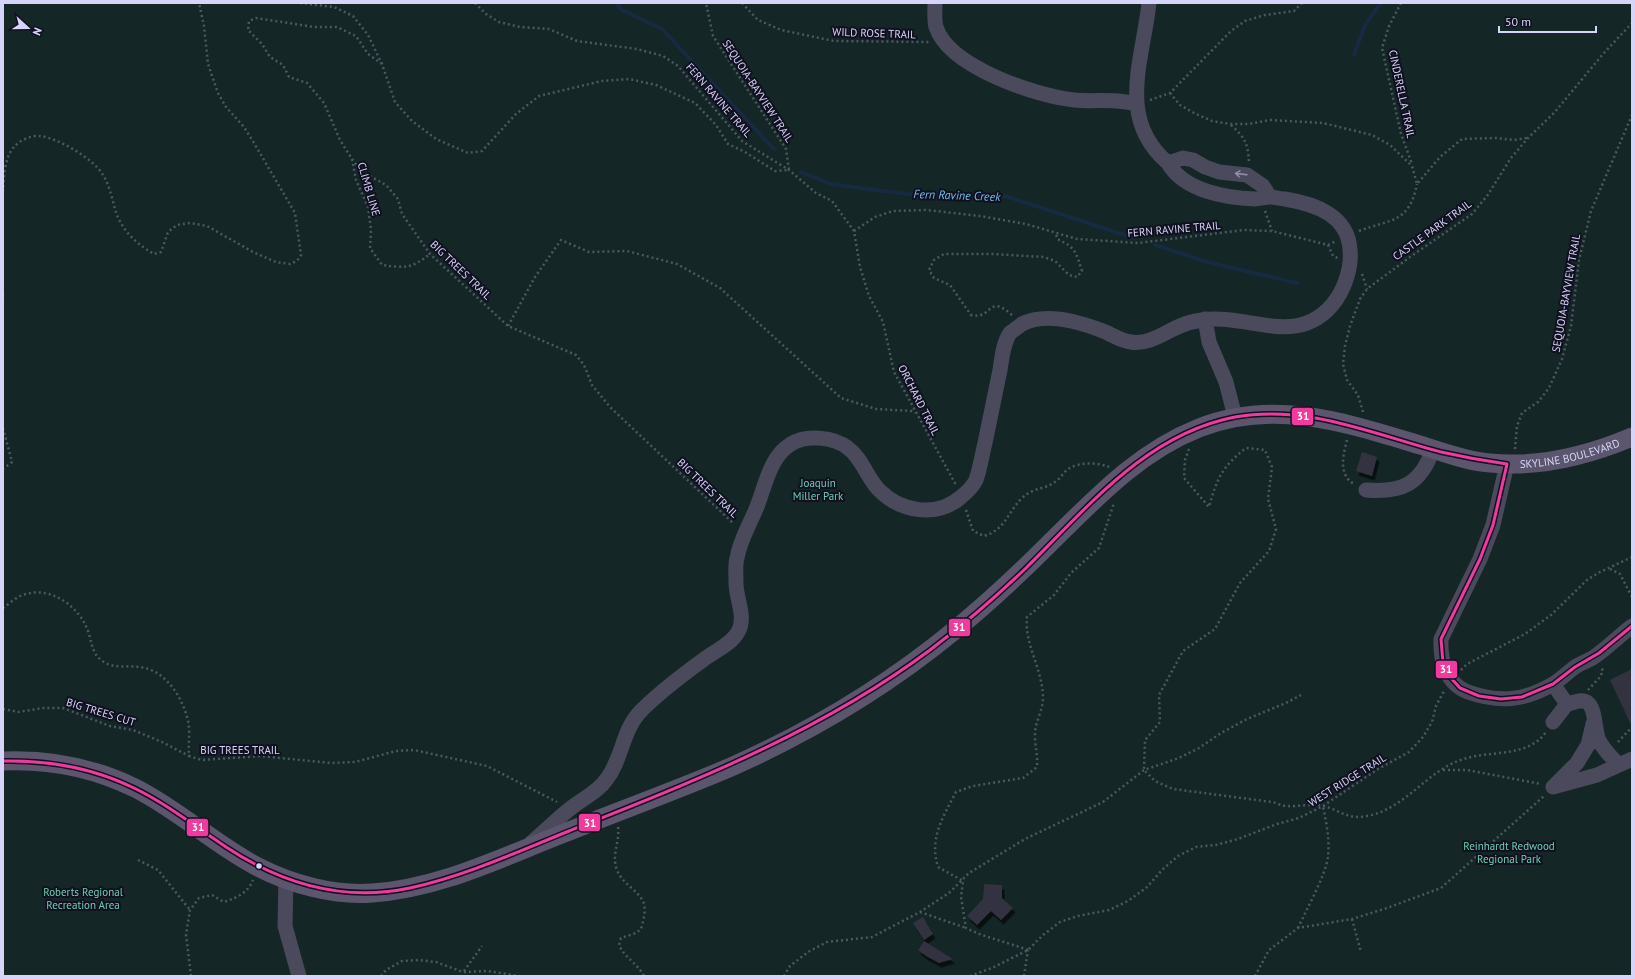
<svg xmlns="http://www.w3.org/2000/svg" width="1635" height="979" viewBox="0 0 1635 979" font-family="'PT Sans',sans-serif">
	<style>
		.park { fill: #142626 }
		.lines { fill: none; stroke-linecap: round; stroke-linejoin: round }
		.stream { stroke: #162a41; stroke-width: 4 }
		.building { fill: #32323f; filter: url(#shadow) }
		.path { stroke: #4c5962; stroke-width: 2.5; stroke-dasharray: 2 3; stroke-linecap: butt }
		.minor { stroke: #4a4a5c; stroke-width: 15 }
		.major { stroke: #5b556d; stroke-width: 19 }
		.bus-1-casing { stroke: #111020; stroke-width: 6 }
		.bus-1 { stroke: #f13a9d; stroke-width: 3 }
		.oneway { stroke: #9090aa }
		.bus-dot { fill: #d6d5f9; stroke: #111020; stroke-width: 1.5 }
		.labels { text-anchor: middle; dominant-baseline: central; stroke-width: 4; stroke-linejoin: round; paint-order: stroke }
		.street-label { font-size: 11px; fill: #d6d5f9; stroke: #111020 }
		.park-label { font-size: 11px; fill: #6bd0ad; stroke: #111020 }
		.water-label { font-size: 12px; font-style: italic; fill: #70bfec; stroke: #111020 }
		.line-badge { stroke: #111020; stroke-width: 1.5 }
		.badge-label { font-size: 11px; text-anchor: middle; font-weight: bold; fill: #fff }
	</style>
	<defs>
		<filter id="shadow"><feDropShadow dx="2.5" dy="4.5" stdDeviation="0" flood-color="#0009"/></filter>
	</defs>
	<rect width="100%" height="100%" fill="#14141c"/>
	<path class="park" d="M3,3h1629v973h-1629z"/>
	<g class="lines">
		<path class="stream" d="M617,3l3,6 42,20 112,120
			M1354,55l11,-30 16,-22
			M801,172l30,12 76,10 98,2 129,42
			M1155,245l52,17 90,21"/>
	</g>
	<path class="building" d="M1362,452l15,5 -5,19 -16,-5z
		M1632,669v58l-22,-47z
		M984,884l18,1v13l11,10 -12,12 -10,-9 -14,14 -10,-9 16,-17z
		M923,917l10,17 -9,6 -11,-17z
		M924,941l29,18 -14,4 -13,-7 -8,-6z"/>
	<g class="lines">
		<path class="path" d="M300,3l34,4 19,9 15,19 14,29 13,38 17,19 24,18 32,14 14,-2 34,-37 23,-18 63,-15 27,-2 27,6 39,18 21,22 12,19 17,8 30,19 14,-1 -3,-21 -73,-113 -7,-33
			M475,3l11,11 13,8 21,5 29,2 28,12 60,8 26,7 15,10 64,75 47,29 27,23 16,8 22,30 6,36 9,29 14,26 11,50 62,113
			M742,3l16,17 23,10 53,11 96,1
			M1401,3l-12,23 -7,22 19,86 11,30
			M382,64l-14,-10 -12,-18 -19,-9h-23l-58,-9 -7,3 -1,9 14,14 8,13 13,8 6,12 18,6 17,20 16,37 12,19 9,12 25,14 12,14 4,15 28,40 78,72 68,29 8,10 8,20 18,22 124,117
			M1170,93l10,12 16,9 16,7 18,3h19l21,-4 53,3 49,12 18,10 22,21 5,18 23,-27 22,-18 34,-1 18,2 13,-2
			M1150,100l20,-7 61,-62 14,-10 20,-6 29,-4 8,-8
			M1231,125c14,13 17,18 18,38
			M352,159l4,21 12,27 3,23 -1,18 12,17c23,3 29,4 48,-11
			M3,192c1,-13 1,-36 12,-46 5,-6 17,-11 25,-10 18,2 54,23 63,39 7,11 9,25 13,37 6,19 22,33 38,42l7,-2 7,-20 9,-7 13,-2 17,3 46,26 23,10 14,2 7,-3 4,-6 -6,-42 -41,-70 -10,-16 -18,-20 -8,-14 -10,-29 -4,-38 -5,-23
			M1265,211l7,20
			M854,231l21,-14 18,-6 34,-1 53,6 46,8 51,15 61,4 106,-13 28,1 56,14 5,11 5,2
			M1359,231c31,-12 50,-7 58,-47
			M1328,245l8,-4
			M1362,274l5,15
			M3,293v10
			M1012,315c-25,-22 -19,5 -41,0l-21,-30 -16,-7 -5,-8 5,-10 10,-6h48l52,3 11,4 14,14 8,2 5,-6c-6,-18 -6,-24 -25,-32l-1,-6
			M508,326l27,-49 26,-37 28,12 38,-1 50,13 43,24 121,110 35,11 36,2 3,2
			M1363,412l-5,-17 -11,-15 -4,-16 2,-18 5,-20 10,-27 7,-10 43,-32 62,-43 15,-18 24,-38 17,-20 26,-25 49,-59 29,-31
			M3,428l9,34 -9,7
			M1347,440c-4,15 -9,35 7,44
			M1189,449l-4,11 -1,18 25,29c8,-29 13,-40 37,-59l19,2 7,17 -4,32 8,30 -7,22 -29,32 -25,46 -32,22 -24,44 1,27 -15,18 -1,30 11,11 18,8 99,13c5,1 10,4 15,4 11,1 25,-3 36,0 17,4 24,14 44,10 39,-7 61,-47 97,-57 26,-9 64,-1 82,-27
			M1515,449l2,-23 5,-13 16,-11 11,-14 13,-29 9,-33 8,-66 12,-49 41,-96
			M966,510l7,21 11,5c22,-7 23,-23 38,-38 12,-11 22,-8 33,-16 5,-3 8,-9 13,-13 11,-7 29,-7 41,-2
			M1610,569l10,5 12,23
			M3,608c6,-4 13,-11 20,-13 27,-10 56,11 65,36 4,12 4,24 16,31 11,7 23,3 35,5 25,2 42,28 48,50 4,12 1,26 2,39l13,4 59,-4 70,7 24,-1 41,-11 18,-1 73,16 70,36
			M1461,670l6,-6 58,-30 26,-19 36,-35 11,-7 34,-16
			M1588,690l12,-13 3,-6 -2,-4
			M3,709l16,3 24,-4h20l47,18 23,4 29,12 27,14
			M1618,742l14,-15
			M1443,770h24l74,14
			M618,827c2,15 -7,28 -1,43 5,14 23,21 27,34 2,8 -1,18 -3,25l-5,4 -15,5 -2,7c6,13 18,18 25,31
			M138,860l20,10 32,40
			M920,912l46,16
			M1352,919l9,33
			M1298,928c9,-20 28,-53 30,-72 2,-17 -2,-34 -5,-50
			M1028,950c-21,-8 -42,-12 -62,-22l-5,-31 2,-16 -25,-14c-9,-29 5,-50 18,-75l17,-6 50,-8 14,-11c1,-11 -2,-20 -2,-31 -1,-12 8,-25 8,-38 0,-28 -19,-54 -16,-81l27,-22 17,-22 28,-25 15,-45
			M464,971l18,-25
			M191,976l-5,-41 4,-25 9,-12 13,-3 12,7c12,-4 24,-9 29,-22
			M381,976l5,-6 16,-9 16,-1 18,2 27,10 25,-1 31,5
			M784,976l6,-10 18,-14 19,-10 45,-5 48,-25 29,-19 20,-20 56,-34 78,-37 41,-32 35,-12 20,-10 22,-15 26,-14 39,-16 15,-8
			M970,976l22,-8 36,-18 15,-15 17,-13 18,-6 31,-6 19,-9 18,-13 17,-19 15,-13 18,-9 20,-2 22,-6 39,-15 22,-6 24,-12 55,-37 31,-17 14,-15 9,-15 4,-16 8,-15
			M1024,976l4,-26
			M1255,976l14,-26 29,-22 54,-9 35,-11 54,-20 103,-92"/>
		<path class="minor" d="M935,3c0,7 -1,17 1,24 13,40 100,69 138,73 18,2 47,-2 63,5
			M1149,3c-6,57 -33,116 19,160
			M1205,319l4,23 17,40 9,35
			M1507,464l-14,61 -13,34 -39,80c-1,21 5,45 27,53 31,11 56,9 85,-8 8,-5 15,-12 22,-17 6,-4 13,-6 19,-10 13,-9 25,-21 38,-31
			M1366,490c36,3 55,-6 67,-41
			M1553,684l14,20c6,-1 15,-6 21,-1 7,5 7,26 10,35 4,10 13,19 21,27
			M1553,722l14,-18
			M1554,786l23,-23 11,-18 5,-21
			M1553,787l44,-12 35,-16
			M531,843c13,-11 26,-24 40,-35 11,-9 27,-16 35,-28 16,-20 16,-48 33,-67 19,-20 42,-37 64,-53 11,-9 28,-15 35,-28 9,-15 -3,-35 -2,-51 0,-8 -1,-16 1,-23 3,-18 12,-32 19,-49 9,-21 13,-52 35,-65 15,-10 43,-7 57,4 14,10 19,30 31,42 22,22 58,28 82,7 5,-4 12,-11 15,-17 4,-11 6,-25 9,-37 5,-24 10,-49 15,-73 2,-12 3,-27 10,-37 1,-1 11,-8 12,-9 23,-12 58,-2 81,7 8,3 18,10 28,11 18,3 34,-10 49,-16 7,-3 15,-5 22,-6 47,-7 98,30 134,-20 9,-13 16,-34 14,-50 -2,-35 -35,-46 -65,-51 -5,0 -10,-2 -15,-2 -5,0 -10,2 -15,2 -29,-1 -71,-8 -87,-36l15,-5 10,2 12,7 14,5 28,3 16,11 7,11
			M286,878l-1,48 14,50"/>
		<path class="major" id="s1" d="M3,761c45,-2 91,7 132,27 44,22 80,57 123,79 33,17 76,29 114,26 66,-4 128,-35 190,-59 56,-23 113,-43 169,-67 81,-36 156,-81 224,-137 33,-27 64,-56 94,-86 46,-45 89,-92 150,-116 75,-30 148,-5 221,17 23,7 46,16 70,18 50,5 97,-7 142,-26"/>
		<g class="bus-1-casing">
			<path id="bus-1" d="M1507,464l-14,61 -13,34 -39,80 2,24 7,14 10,11 19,8 22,3 21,-2 31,-13 22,-17 24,-14 33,-27
				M3,761c45,-1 90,7 131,27 33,16 62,39 92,59 56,37 118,55 184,41 55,-12 107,-36 159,-57 126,-50 251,-99 361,-181 33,-25 66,-53 96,-82 61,-60 120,-134 209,-151 71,-13 138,17 206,35 22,5 44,9 66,12"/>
		</g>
		<use href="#bus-1" class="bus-1"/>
	</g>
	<defs><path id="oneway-shaft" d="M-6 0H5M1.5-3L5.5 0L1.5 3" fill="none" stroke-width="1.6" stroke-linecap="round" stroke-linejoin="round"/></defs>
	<use class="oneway" href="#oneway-shaft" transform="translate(1241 174) rotate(-173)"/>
	<circle class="bus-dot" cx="259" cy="866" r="3.5"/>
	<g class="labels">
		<g class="street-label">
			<text transform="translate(874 33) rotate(2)">WILD ROSE TRAIL</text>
			<text transform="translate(758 91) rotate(57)">SEQUOIA-BAYVIEW TRAIL</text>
			<text transform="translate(1402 94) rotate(78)">CINDERELLA TRAIL</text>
			<text transform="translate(719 100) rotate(49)">FERN RAVINE TRAIL</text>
			<text transform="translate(369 189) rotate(74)">CLIMB LINE</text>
			<text transform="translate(1174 229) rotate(-5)">FERN RAVINE TRAIL</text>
			<text transform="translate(1432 230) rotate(-36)">CASTLE PARK TRAIL</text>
			<text transform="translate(461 270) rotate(44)">BIG TREES TRAIL</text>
			<text transform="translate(1566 293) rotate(-80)">SEQUOIA-BAYVIEW TRAIL</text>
			<text transform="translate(919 400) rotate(63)">ORCHARD TRAIL</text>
			<text stroke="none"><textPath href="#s1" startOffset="1744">SKYLINE BOULEVARD</textPath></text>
			<text transform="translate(708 488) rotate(44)">BIG TREES TRAIL</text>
			<text transform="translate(101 712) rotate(17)">BIG TREES CUT</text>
			<text x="240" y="750">BIG TREES TRAIL</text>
			<text transform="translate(1347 780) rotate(-32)">WEST RIDGE TRAIL</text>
		</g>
		<g class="park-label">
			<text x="818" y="483">Joaquin<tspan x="818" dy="13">Miller Park</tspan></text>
			<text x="1509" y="846">Reinhardt Redwood<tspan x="1509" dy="13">Regional Park</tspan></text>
			<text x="83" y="892">Roberts Regional<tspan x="83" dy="13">Recreation Area</tspan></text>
		</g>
		<g class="water-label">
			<text transform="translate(957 195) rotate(2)">Fern Ravine Creek</text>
		</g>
	</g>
	<g class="line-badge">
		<rect x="1291" y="407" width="23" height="19" rx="4" fill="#f13a9d"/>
		<rect x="948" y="618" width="23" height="19" rx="4" fill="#f13a9d"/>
		<rect x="1435" y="660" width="23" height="19" rx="4" fill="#f13a9d"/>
		<rect x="578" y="813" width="23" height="19" rx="4" fill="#f13a9d"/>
		<rect x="186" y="818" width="23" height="19" rx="4" fill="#f13a9d"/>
	</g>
	<g class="badge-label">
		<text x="1303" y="420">31</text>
		<text x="959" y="631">31</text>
		<text x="1446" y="673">31</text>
		<text x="590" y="827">31</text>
		<text x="198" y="831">31</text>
	</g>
	<rect width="1635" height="979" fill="none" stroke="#d6d5f9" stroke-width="8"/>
	<g transform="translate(28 28) rotate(111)" stroke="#111020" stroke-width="3" paint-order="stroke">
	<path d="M0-3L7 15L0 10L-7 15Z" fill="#d6d5f9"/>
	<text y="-6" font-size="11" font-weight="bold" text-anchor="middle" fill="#d6d5f9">N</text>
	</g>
	<path d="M1499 26v6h97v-6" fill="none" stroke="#d6d5f9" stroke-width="2"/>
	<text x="1505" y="26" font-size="12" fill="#d6d5f9" stroke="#111020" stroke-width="3" paint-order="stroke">50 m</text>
</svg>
